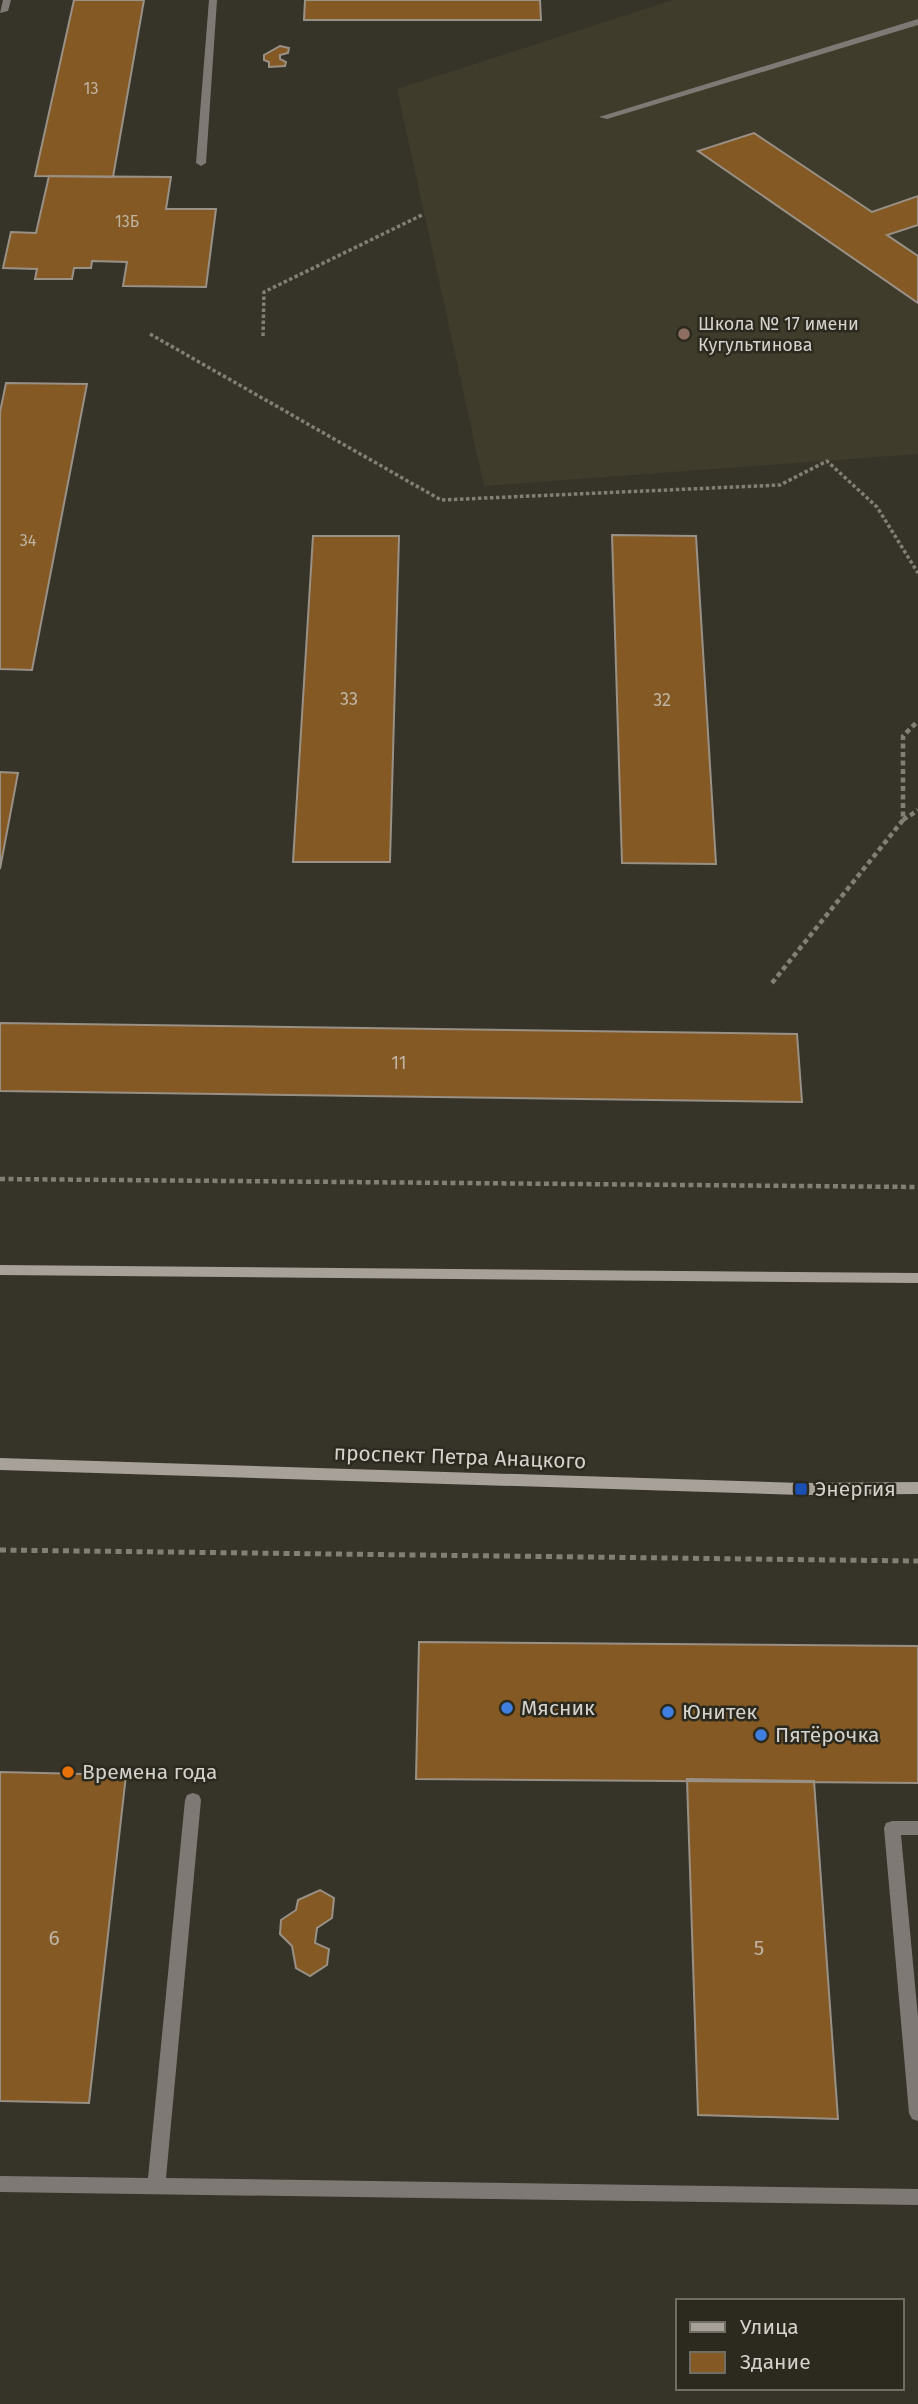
<svg xmlns="http://www.w3.org/2000/svg" width="918" height="2404" viewBox="0 0 918 2404" font-family="'Fira Sans',sans-serif">
	<style>
		.built { fill: #3f3c2b }
		.building { fill: #845923; stroke: #999086; stroke-width: 2 }
		.lines { fill: none; stroke-linecap: round; stroke-linejoin: round }
		.path-far2 { stroke: #817f76; stroke-width: 3.5; stroke-dasharray: 3.5 2.5; stroke-linecap: butt }
		.path-far1 { stroke: #817f76; stroke-width: 4.5; stroke-dasharray: 5 3.5; stroke-linecap: butt }
		.path { stroke: #817f76; stroke-width: 5; stroke-dasharray: 6 4.5; stroke-linecap: butt }
		.lane { fill: #7e7975; fill-rule: evenodd }
		.secondary { fill: #a7a19a; fill-rule: evenodd }
		.education-dot { fill: #8d6e63; stroke: #2c2a1f; stroke-width: 2.5 }
		.transit-dot { fill: #1a4fb4; stroke: #2c2a1f; stroke-width: 2.5 }
		.shop-dot { fill: #3f7fe0; stroke: #2c2a1f; stroke-width: 2.5 }
		.food-dot { fill: #e8710a; stroke: #2c2a1f; stroke-width: 2.5 }
		.labels { text-anchor: middle; dominant-baseline: central; stroke-width: 5; stroke-linejoin: round; paint-order: stroke }
		.far-number-label { font-size: 16px; fill: #bfb4a2 }
		.far-poi-label { font-size: 18px; fill: #d3d2cc; stroke: #2c2a1f; text-anchor: start }
		.number-label { font-size: 18px; fill: #bfb4a2 }
		.street-label { font-size: 21px; fill: #d3d2cc; stroke: #2c2a1f }
		.poi-label { font-size: 21px; fill: #d3d2cc; stroke: #2c2a1f; text-anchor: start }
		.near-number-label { font-size: 21px; fill: #bfb4a2 }
	</style>
	<rect width="100%" height="100%" fill="#363429"/>
	<path class="built" d="M673,0h245v454l-434,32 -87,-397z"/>
	<path class="building" d="M74,0h70l-31,177 -78,-1z
		M305,0h235l1,20h-237z
		M280,46l9,2 -1,5 -8,2v4l6,3 -1,4 -16,1v-5l-5,-2v-5z
		M754,133l118,79 46,-16v29l-31,10 31,21v47l-220,-152z
		M49,176l122,1 -5,32h50l-10,78 -83,-1 4,-24 -35,-1 -1,7h-17l-2,11h-37l2,-10 -34,-1 8,-36 25,1z
		M6,383l81,1 -55,286 -32,-1v-257z
		M612,535l84,1 20,328 -94,-1z
		M313,536h86l-9,326h-97z
		M0,772l18,1 -18,96z
		M0,1023l797,11 5,68 -802,-11z
		M419,1642l499,4v137l-502,-4z
		M0,1772l126,3 -37,328 -89,-2z
		M687,1779l127,2 24,338 -140,-4z
		M320,1890l14,8 -2,20 -15,10 -2,15 14,6 -2,16 -17,11 -14,-8 -4,-22 -12,-12 1,-14 15,-10 2,-10z"/>
	<g class="lines">
		<path class="path-far2" d="M150,334l291,166 339,-15 47,-24 50,46 41,66
			M263,336l1,-44 160,-78"/>
		<path class="path-far1" d="M903,820l15,-10
			M772,983l131,-163v-84l15,-15
			M0,1179l918,8"/>
		<path class="path" d="M0,1550l918,11"/>
		<path class="lane" d="M3,0h8l-3,11 -8,2z
			M209,0h8l-11,163 -5,3 -5,-3z
			M918,19v6l-311,94 -8,-2z
			M193,1793l6,2 2,5 -35,378 752,11v16l-918,-13v-16l148,2 37,-378 2,-5z
			M892,1821h26v14h-17l17,182v104l-6,-2 -3,-6 -25,-285 2,-5z"/>
		<path class="secondary" d="M0,1265l918,8v10l-918,-8z
			M0,1458l801,25 117,-1v12l-117,1 -801,-25z"/>
	</g>
	<circle class="education-dot" cx="684" cy="334" r="7"/>
	<rect class="transit-dot" x="794" y="1482" width="14" height="14" rx="3.5"/>
	<g class="shop-dot">
		<circle cx="507" cy="1708" r="7"/>
		<circle cx="668" cy="1712" r="7"/>
		<circle cx="761" cy="1735" r="7"/>
	</g>
	<circle class="food-dot" cx="68" cy="1772" r="7"/>
	<g class="labels">
		<g class="far-number-label">
			<text x="91" y="88">13</text>
			<text x="127" y="221">13Б</text>
			<text x="28" y="540">34</text>
		</g>
		<g class="far-poi-label">
			<text x="698" y="324">Школа № 17 имени<tspan x="698" dy="21">Кугультинова</tspan></text>
		</g>
		<g class="number-label">
			<text x="349" y="699">33</text>
			<text x="662" y="700">32</text>
			<text x="399" y="1063">11</text>
		</g>
		<g class="street-label">
			<text transform="translate(460 1457) rotate(2)">проспект Петра Анацкого</text>
		</g>
		<g class="poi-label">
			<text x="815" y="1489">Энергия</text>
			<text x="521" y="1708">Мясник</text>
			<text x="682" y="1712">Юнитек</text>
			<text x="775" y="1735">Пятёрочка</text>
			<text x="82" y="1772">Времена года</text>
		</g>
		<g class="near-number-label">
			<text x="54" y="1938">6</text>
			<text x="759" y="1948">5</text>
		</g>
	</g>
	<rect x="676" y="2299" width="228" height="91" fill="#2c2a1f" stroke="#6f6d64" stroke-width="2"/>
	<rect x="690" y="2322" width="35" height="10" fill="#a7a19a" stroke="#6f6d64" stroke-width="2"/>
	<text x="740" y="2334" font-size="21" fill="#d3d2cc">Улица</text>
	<rect x="690" y="2352" width="35" height="21" fill="#845923" stroke="#6f6d64" stroke-width="2"/>
	<text x="740" y="2369" font-size="21" fill="#d3d2cc">Здание</text>
</svg>
